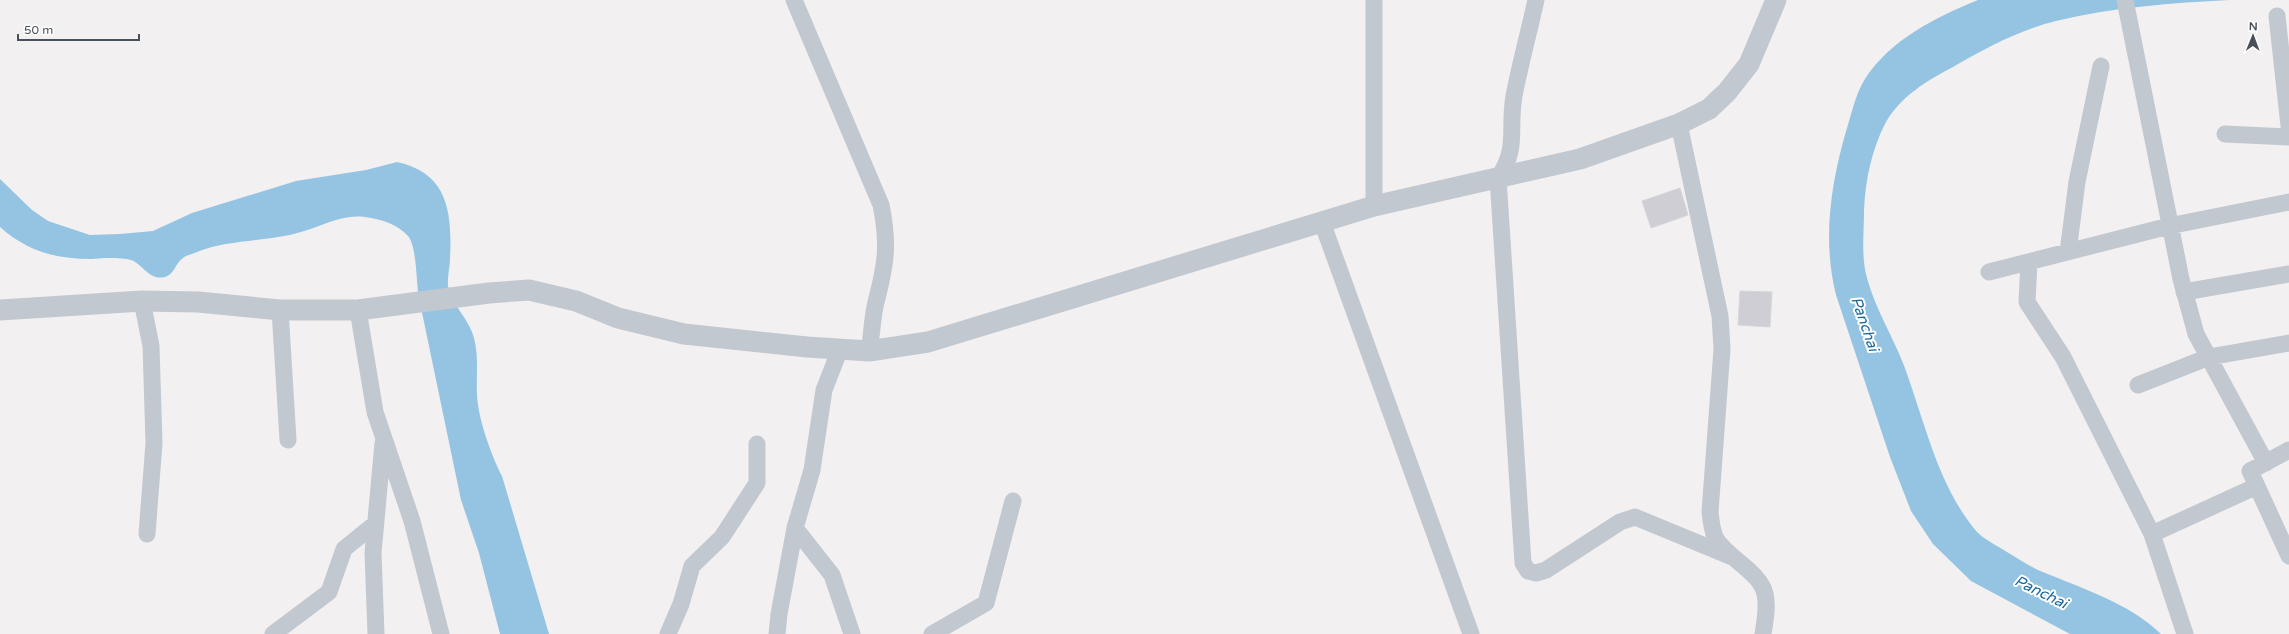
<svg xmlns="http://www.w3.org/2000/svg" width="2289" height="634" viewBox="0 0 2289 634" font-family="'Varela Round',sans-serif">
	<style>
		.water { fill: #95c4e3 }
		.building { fill: #ceced4; stroke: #d5d5db }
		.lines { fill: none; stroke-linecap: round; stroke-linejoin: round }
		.minor { stroke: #c2c8d0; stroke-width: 17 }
		.tertiary { stroke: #c2c8d0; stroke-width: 21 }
		.labels { text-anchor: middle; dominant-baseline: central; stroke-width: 4; stroke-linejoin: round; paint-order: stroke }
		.water-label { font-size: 15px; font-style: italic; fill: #1c699c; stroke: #fff }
	</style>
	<rect width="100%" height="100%" fill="#f2f0f0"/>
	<path class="water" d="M1978,0h252c-58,3 -117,7 -174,21 -37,9 -70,27 -103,46 -25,13 -52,29 -67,55 -14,26 -21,59 -22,89 0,22 -3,46 3,67 8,30 25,57 36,85 22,58 34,122 74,169 8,8 21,14 30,20 10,6 21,13 31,18 42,18 90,32 123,64h-91l-99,-53 -38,-37 -22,-33 -21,-54 -54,-162c-14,-56 -5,-113 11,-167 5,-16 9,-35 18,-49 25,-39 71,-62 113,-79z
		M397,162c52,11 55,52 53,97 0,9 -4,22 -1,31 5,17 21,31 25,48 5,19 2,38 3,57 1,23 14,60 25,81l47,158h-49l-21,-81 -18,-53 -42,-202c-3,-15 -2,-52 -11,-62 -11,-12 -27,-17 -43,-19 -24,-3 -42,9 -64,15 -33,10 -72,7 -104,20 -4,2 -11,3 -14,6 -8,5 -8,16 -18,19 -16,4 -22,-13 -34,-17 -12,-3 -28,-2 -40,-1 -36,0 -64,-8 -91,-32v-48l32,31 16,11 42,14 30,-1 33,-3 39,-18 104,-32 70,-11z"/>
	<path class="building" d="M1680,188l8,27 -37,13 -9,-27z
		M1740,291l32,1 -2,35 -32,-2z"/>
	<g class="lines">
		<path class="minor" d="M794,0l87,205c8,39 5,59 -5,97 -4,16 -4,33 -7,49
			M1536,0c-7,32 -16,64 -22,96 -6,33 5,52 -16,82l25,385 5,8 8,2 10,-3 74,-48 15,-5 97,40
			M2125,0l56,279 15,55 70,129
			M2277,16l12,110
			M1679,124l41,192 2,33 -12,163c1,10 2,19 6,27 12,19 45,34 49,55 3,13 0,27 -2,40
			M2225,134l64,3
			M1374,206v-206
			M1322,222l149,412
			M2068,252l9,-70 24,-116
			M2029,262l-2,40 36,55 89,177 33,100
			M1989,272l180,-46 120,-24
			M2184,292l105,-18
			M142,301l9,45 3,97 -7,91
			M280,310l8,130
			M358,310l17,102 37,109 29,113
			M2138,385l71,-28 80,-14
			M2289,450l-39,21 39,85
			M795,528l37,47 20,59
			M2152,534l105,-48
			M273,634l56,-42 15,-43 32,-26
			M376,634l-3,-81 10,-110
			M668,634l13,-30 11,-38 30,-29 35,-54v-39
			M777,634l2,-20 16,-86 17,-58 12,-80 16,-41
			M932,634l54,-31 27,-102"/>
		<path class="tertiary" d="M0,310l142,-9 56,1 82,8h78l131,-17 40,-3 47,11 42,17 66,16 123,13 62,4 59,-9 446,-136 206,-47 99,-35 30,-15 18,-17 22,-28 27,-64"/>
	</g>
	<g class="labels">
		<g class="water-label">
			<text transform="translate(1865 324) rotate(71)">Panchai</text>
			<text transform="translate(2041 592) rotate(26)">Panchai</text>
		</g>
	</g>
	<g transform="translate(2253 36) rotate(1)" stroke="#ffffff" stroke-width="3" paint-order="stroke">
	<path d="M0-3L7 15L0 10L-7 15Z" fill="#4a505b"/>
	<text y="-6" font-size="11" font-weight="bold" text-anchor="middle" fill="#4a505b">N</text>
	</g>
	<path d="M18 34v6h121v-6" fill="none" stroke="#4a505b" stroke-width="2"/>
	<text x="24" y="34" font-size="12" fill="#4a505b" stroke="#ffffff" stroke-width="3" paint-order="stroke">50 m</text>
</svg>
